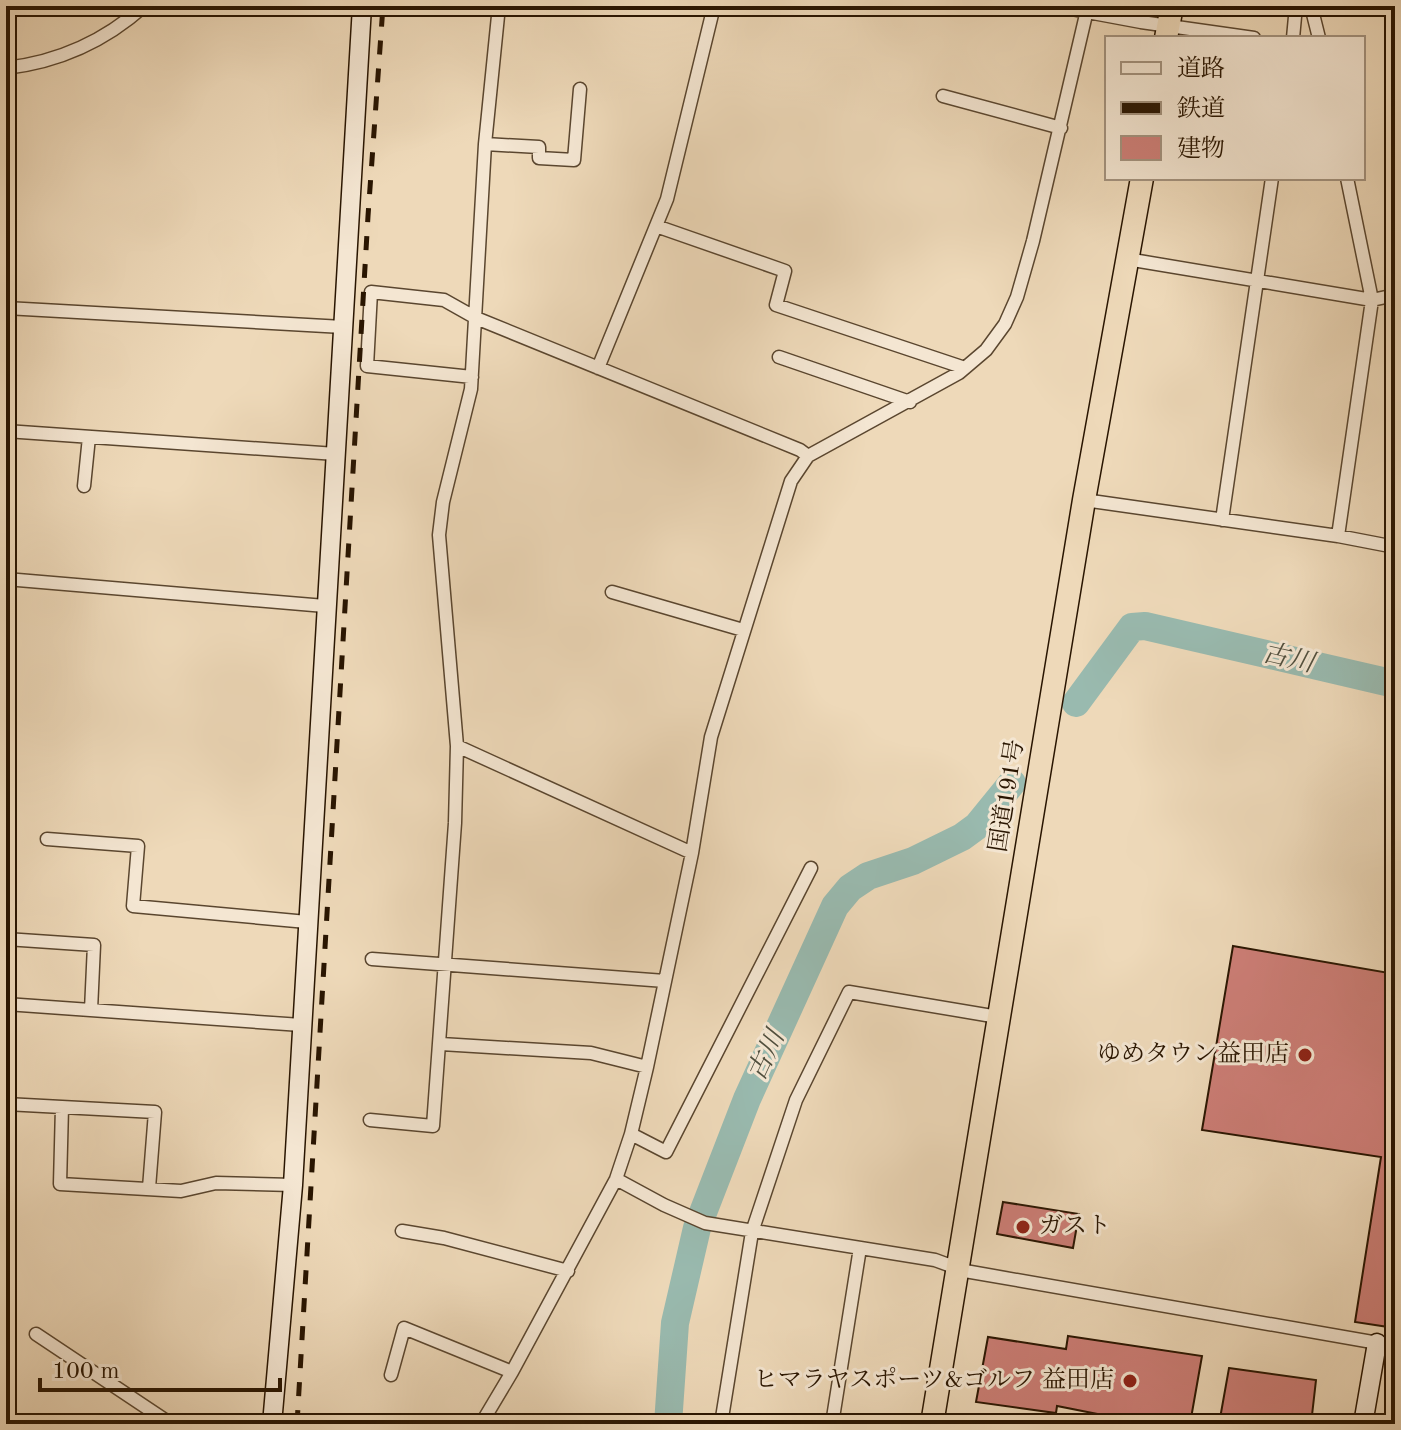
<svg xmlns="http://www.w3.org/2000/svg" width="1401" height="1430" viewBox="0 0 1401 1430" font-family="'Old Standard TT','Noto Serif JP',serif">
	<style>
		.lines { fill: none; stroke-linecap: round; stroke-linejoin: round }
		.river { stroke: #99baaf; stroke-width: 28 }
		.building { fill: #cd7e77; stroke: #291501; stroke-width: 2 }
		.street-casing { stroke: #5a462f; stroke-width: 15 }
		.secondary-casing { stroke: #291501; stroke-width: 21 }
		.highway-casing { stroke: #291501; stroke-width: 25 }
		.street { stroke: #f4e6d2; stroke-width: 12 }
		.secondary { stroke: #f4e6d2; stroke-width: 18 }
		.highway { stroke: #eed9b9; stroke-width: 22 }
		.rail { stroke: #291501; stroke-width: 5; stroke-dasharray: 14 14; stroke-linecap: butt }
		.poi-dot { fill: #8f2418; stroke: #f4e6d2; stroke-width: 3 }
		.labels { text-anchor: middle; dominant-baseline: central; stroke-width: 6; stroke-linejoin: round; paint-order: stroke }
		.street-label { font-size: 24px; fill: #291501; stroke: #f4e6d2 }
		.poi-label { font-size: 24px; fill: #291501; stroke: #f4e6d2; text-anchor: end }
		.water-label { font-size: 26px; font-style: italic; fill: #504f3e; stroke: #f4e6d2 }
	</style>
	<rect width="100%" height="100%" fill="#eed9b9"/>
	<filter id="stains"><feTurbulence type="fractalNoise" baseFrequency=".0025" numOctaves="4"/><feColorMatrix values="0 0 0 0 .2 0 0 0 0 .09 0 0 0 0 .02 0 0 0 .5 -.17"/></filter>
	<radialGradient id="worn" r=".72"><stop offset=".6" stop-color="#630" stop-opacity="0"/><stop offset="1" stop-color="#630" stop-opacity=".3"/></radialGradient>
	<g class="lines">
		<path class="river" d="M1076,703l56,-76 13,-1 250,58
			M668,1424l7,-101 22,-95 50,-129 88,-193 15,-18 18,-12 45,-15 49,-24 15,-11 35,-43"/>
	</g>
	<path class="building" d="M1233,946l162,28v354l-40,-6 26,-165 -179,-27z
		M1003,1202l76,12 -6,34 -76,-14z
		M1068,1336l134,20 -12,68h-42l-91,-18 -1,7 -80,-11 12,-65 78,12z
		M1229,1368l87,12 -5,44h-92z"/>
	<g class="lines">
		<g class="street-casing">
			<path id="street" d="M1055,6l86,16 113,16
				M1311,6l8,32
				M1293,38l3,-32
				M6,68c52,-6 99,-27 138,-62
				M943,96l118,32
				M485,144l54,3v11l35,2 6,-71
				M656,226l129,45 -9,34 189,63
				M1127,259l245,41 23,-5
				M6,308l337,19
				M779,357l131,45
				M598,368l69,-169 47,-193
				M472,377l-105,-11 4,-74 73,8 32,18 324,132 8,6
				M6,431l330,23
				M84,486l5,-49
				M1084,500l254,36 57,11
				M1222,520l50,-342
				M1338,536l34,-236 -25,-122
				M6,579l319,27
				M612,592l131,38
				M457,746l235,107
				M47,839l91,7 -5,60 174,16
				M6,939l88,6 -3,65
				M372,959l293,22
				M6,1004l295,21
				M441,1044l150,9 56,14
				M6,1104l149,8 -6,76
				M62,1107l-2,77 121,7 35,-8 77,2
				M370,1120l63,6 22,-303 2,-77 -18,-211 4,-33 28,-113 14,-245 14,-138
				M631,1134l35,18 145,-284
				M616,1179l48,26 41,18 230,37 30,11 430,75
				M402,1231l42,7 124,33
				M36,1334l135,90
				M391,1375l13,-47 108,44
				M481,1424l31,-52 104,-193 15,-45 16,-67 45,-214 19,-116 80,-256 17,-25 151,-83 27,-23 19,-26 12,-27 16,-56 55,-235
				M721,1424l31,-192 44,-132 53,-108 149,25
				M832,1424l28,-176"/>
		</g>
		<g class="secondary-casing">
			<path id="secondary" d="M272,1424l21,-239 69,-1179
				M1363,1424l14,-81"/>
		</g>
		<g class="highway-casing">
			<path id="highway" d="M1166,38l6,-32
				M932,1424l152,-924 58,-322"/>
		</g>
		<use href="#street" class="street"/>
		<use href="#secondary" class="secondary"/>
		<use href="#highway" class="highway"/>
		<path class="rail" d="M297,1424l71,-1208 15,-210"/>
	</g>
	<g class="poi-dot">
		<circle cx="1305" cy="1055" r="8"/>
		<circle cx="1023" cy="1227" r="8"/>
		<circle cx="1130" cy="1381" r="8"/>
	</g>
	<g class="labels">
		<g class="street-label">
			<text transform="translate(1008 796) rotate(-81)">国道191号</text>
		</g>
		<g class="poi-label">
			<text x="1289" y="1055">ゆめタウン益田店</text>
			<text x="1039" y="1227" text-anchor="start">ガスト</text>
			<text x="1114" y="1381">ヒマラヤスポーツ&amp;ゴルフ 益田店</text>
		</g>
		<g class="water-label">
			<text transform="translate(1288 659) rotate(13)">古川</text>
			<text transform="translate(767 1056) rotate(-65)">古川</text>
		</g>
	</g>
	<rect width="1401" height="1430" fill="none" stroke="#eed9b9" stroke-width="32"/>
	<rect x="8" y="8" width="1385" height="1414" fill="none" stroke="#291501" stroke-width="4"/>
	<rect x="16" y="16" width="1369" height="1398" fill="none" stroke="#291501" stroke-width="2"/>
	<rect x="1105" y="36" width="260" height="144" fill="#f4e6d2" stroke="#a3927e" stroke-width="2"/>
	<rect x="1121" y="62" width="40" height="12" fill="#f4e6d2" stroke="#a3927e" stroke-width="2"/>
	<text x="1177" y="76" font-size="24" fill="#291501">道路</text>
	<rect x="1121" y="102" width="40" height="12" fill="#291501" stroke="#a3927e" stroke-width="2"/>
	<text x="1177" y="116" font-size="24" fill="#291501">鉄道</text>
	<rect x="1121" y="136" width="40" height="24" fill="#cd7e77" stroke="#a3927e" stroke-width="2"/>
	<text x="1177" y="156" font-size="24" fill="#291501">建物</text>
	<path d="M40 1378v12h240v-12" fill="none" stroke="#291501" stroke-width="4"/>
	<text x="52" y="1378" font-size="24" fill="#291501" stroke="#f4e6d2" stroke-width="6" paint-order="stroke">100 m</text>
	<rect width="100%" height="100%" filter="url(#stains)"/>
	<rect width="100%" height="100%" fill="url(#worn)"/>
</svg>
